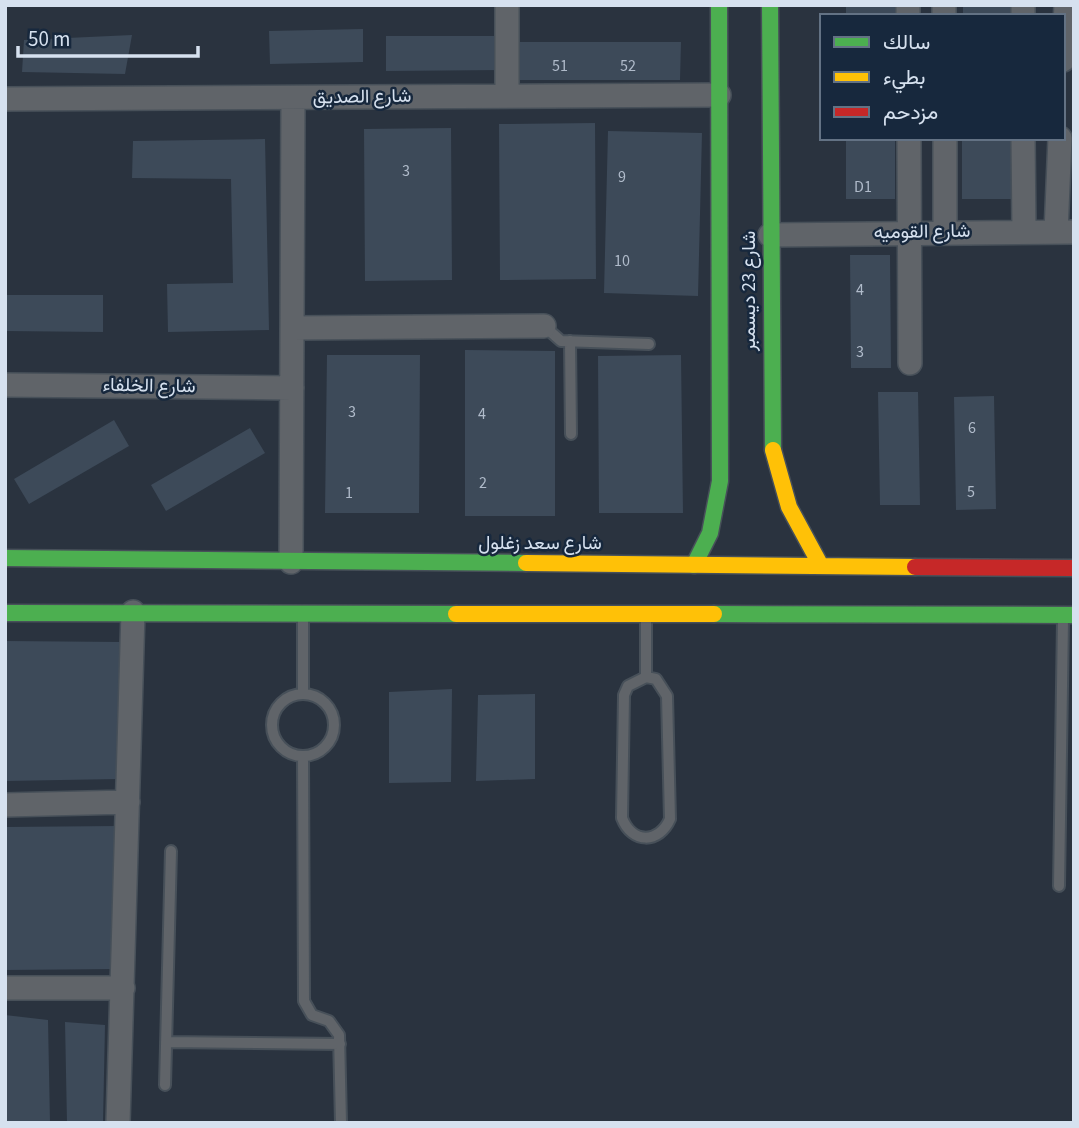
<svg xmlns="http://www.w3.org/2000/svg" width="1079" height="1128" viewBox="0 0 1079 1128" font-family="'Source Sans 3',Vazirmatn,sans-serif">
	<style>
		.building { fill: #3d4a59 }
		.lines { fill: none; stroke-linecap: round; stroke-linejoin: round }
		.lane-casing { stroke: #475059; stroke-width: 14 }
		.street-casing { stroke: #475059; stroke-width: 26 }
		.fast-casing { stroke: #475059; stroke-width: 19 }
		.slow-casing { stroke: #475059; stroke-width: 19 }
		.jam-casing { stroke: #475059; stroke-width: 19 }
		.lane { stroke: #606469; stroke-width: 10 }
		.street { stroke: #606469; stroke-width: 23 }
		.fast { stroke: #4caf50; stroke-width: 16 }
		.slow { stroke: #ffc107; stroke-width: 16 }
		.jam { stroke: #c62828; stroke-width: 16 }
		.labels { text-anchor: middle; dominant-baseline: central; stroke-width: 5; stroke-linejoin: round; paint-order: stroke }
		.number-label { font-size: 16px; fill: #b0bbca }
		.street-label { font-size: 19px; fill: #d6e1ef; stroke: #17283d }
	</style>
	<rect width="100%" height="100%" fill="#2a333f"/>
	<path class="building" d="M846,5h49v11h-49z
		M963,5h49v11h-49z
		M363,29v33l-93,2 -1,-33z
		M132,35l-7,39 -103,-2 2,-32z
		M386,36h117v34l-117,1z
		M520,42h161l-1,38h-160z
		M595,123l1,156 -96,1 -1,-156z
		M451,128l1,152 -87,1 -1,-152z
		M608,131l94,2 -4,163 -94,-3z
		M846,138h49v61h-49z
		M962,138h50v61h-50z
		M265,139l4,191 -101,2 -1,-48 66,-1 -2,-104 -99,-1 1,-37z
		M850,255h40l1,113h-40z
		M5,295h98v37l-98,-1z
		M465,350l90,1v165h-90z
		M327,355h93l-1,158h-94z
		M681,355l2,158h-84l-1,-157z
		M878,392h40l2,113h-40z
		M994,396l2,113 -40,1 -2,-113z
		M114,420l15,26 -100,58 -15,-25z
		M250,428l15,25 -99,58 -15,-26z
		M5,641l116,1 -3,137 -113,2z
		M452,689l-1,93 -62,1v-91z
		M535,694v85l-59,2 2,-86z
		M118,826l-1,143 -112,1v-143z
		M5,1015l43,5 2,103h-45z
		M65,1022l40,3 -2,98h-36z"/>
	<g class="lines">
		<g class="lane-casing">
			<path id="lane" d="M544,326l17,15 88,3
				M570,341l1,93
				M646,618v59
				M303,620v74
				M646,677l10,2 11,17 3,123c-11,25 -38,25 -48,-1l2,-123 4,-9z
				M272 725a31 31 0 1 1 62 0a31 31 0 1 1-62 0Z
				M303,756l1,245 8,14 17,6 10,14 2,88
				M1059,886l4,-266
				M166,1042l174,2
				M165,1085l6,-234"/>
		</g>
		<g class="street-casing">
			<path id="street" d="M908,5v11
				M944,5v11
				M1023,5v11
				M1063,60l3,-55
				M507,96v-91
				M5,99l714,-4
				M909,138l1,225
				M945,138v93
				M1023,138l1,93
				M1056,232l4,-94
				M770,235l304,-3
				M293,328l251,-2
				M5,385l287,3
				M291,562l2,-464
				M5,805l123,-3
				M5,988h118
				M118,1123l15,-511"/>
		</g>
		<g class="fast-casing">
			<path id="fast" d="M770,5l3,445
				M5,558l521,5
				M694,565l16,-32 10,-52 -1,-476
				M5,613l451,1
				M714,614l360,1"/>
		</g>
		<g class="slow-casing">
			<path id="slow" d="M773,450l16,57 32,59
				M526,563l389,4
				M456,614h258"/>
		</g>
		<g class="jam-casing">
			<path id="jam" d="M915,567l159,1"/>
		</g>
		<use href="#lane" class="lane"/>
		<use href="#street" class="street"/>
		<use href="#fast" class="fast"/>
		<use href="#slow" class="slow"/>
		<use href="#jam" class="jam"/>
	</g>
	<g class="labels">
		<g class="number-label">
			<text x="560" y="66">51</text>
			<text x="628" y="66">52</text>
			<text x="406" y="171">3</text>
			<text x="622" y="177">9</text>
			<text x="863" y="187">D1</text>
			<text x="622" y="261">10</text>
			<text x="860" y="290">4</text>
			<text x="860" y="352">3</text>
			<text x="352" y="412">3</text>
			<text x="482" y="414">4</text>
			<text x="972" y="428">6</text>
			<text x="483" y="483">2</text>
			<text x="971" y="492">5</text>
			<text x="349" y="493">1</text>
		</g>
		<g class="street-label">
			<text transform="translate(362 97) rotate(-1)">شارع الصديق</text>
			<text transform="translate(922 232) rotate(-1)">شارع القوميه</text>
			<text transform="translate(749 291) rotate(-90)">شارع 23 ديسمبر</text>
			<text transform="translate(149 386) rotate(1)">شارع الخلفاء</text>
			<text x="540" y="543">شارع سعد زغلول</text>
		</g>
	</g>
	<rect width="1079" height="1128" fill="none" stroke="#d6e1ef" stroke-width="14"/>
	<rect x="820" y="14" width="245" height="126" fill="#17283d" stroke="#637284" stroke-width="2"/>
	<rect x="834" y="37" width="35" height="10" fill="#4caf50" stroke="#637284" stroke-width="2"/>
	<text x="883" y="49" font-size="21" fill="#d6e1ef">سالك</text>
	<rect x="834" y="72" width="35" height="10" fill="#ffc107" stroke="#637284" stroke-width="2"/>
	<text x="883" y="84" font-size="21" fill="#d6e1ef">بطيء</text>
	<rect x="834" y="107" width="35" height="10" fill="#c62828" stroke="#637284" stroke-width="2"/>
	<text x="883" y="119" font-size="21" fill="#d6e1ef">مزدحم</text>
	<path d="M18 46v10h180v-10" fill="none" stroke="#d6e1ef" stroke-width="3.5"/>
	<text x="28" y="46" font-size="21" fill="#d6e1ef" stroke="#17283d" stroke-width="5" paint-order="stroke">50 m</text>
</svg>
